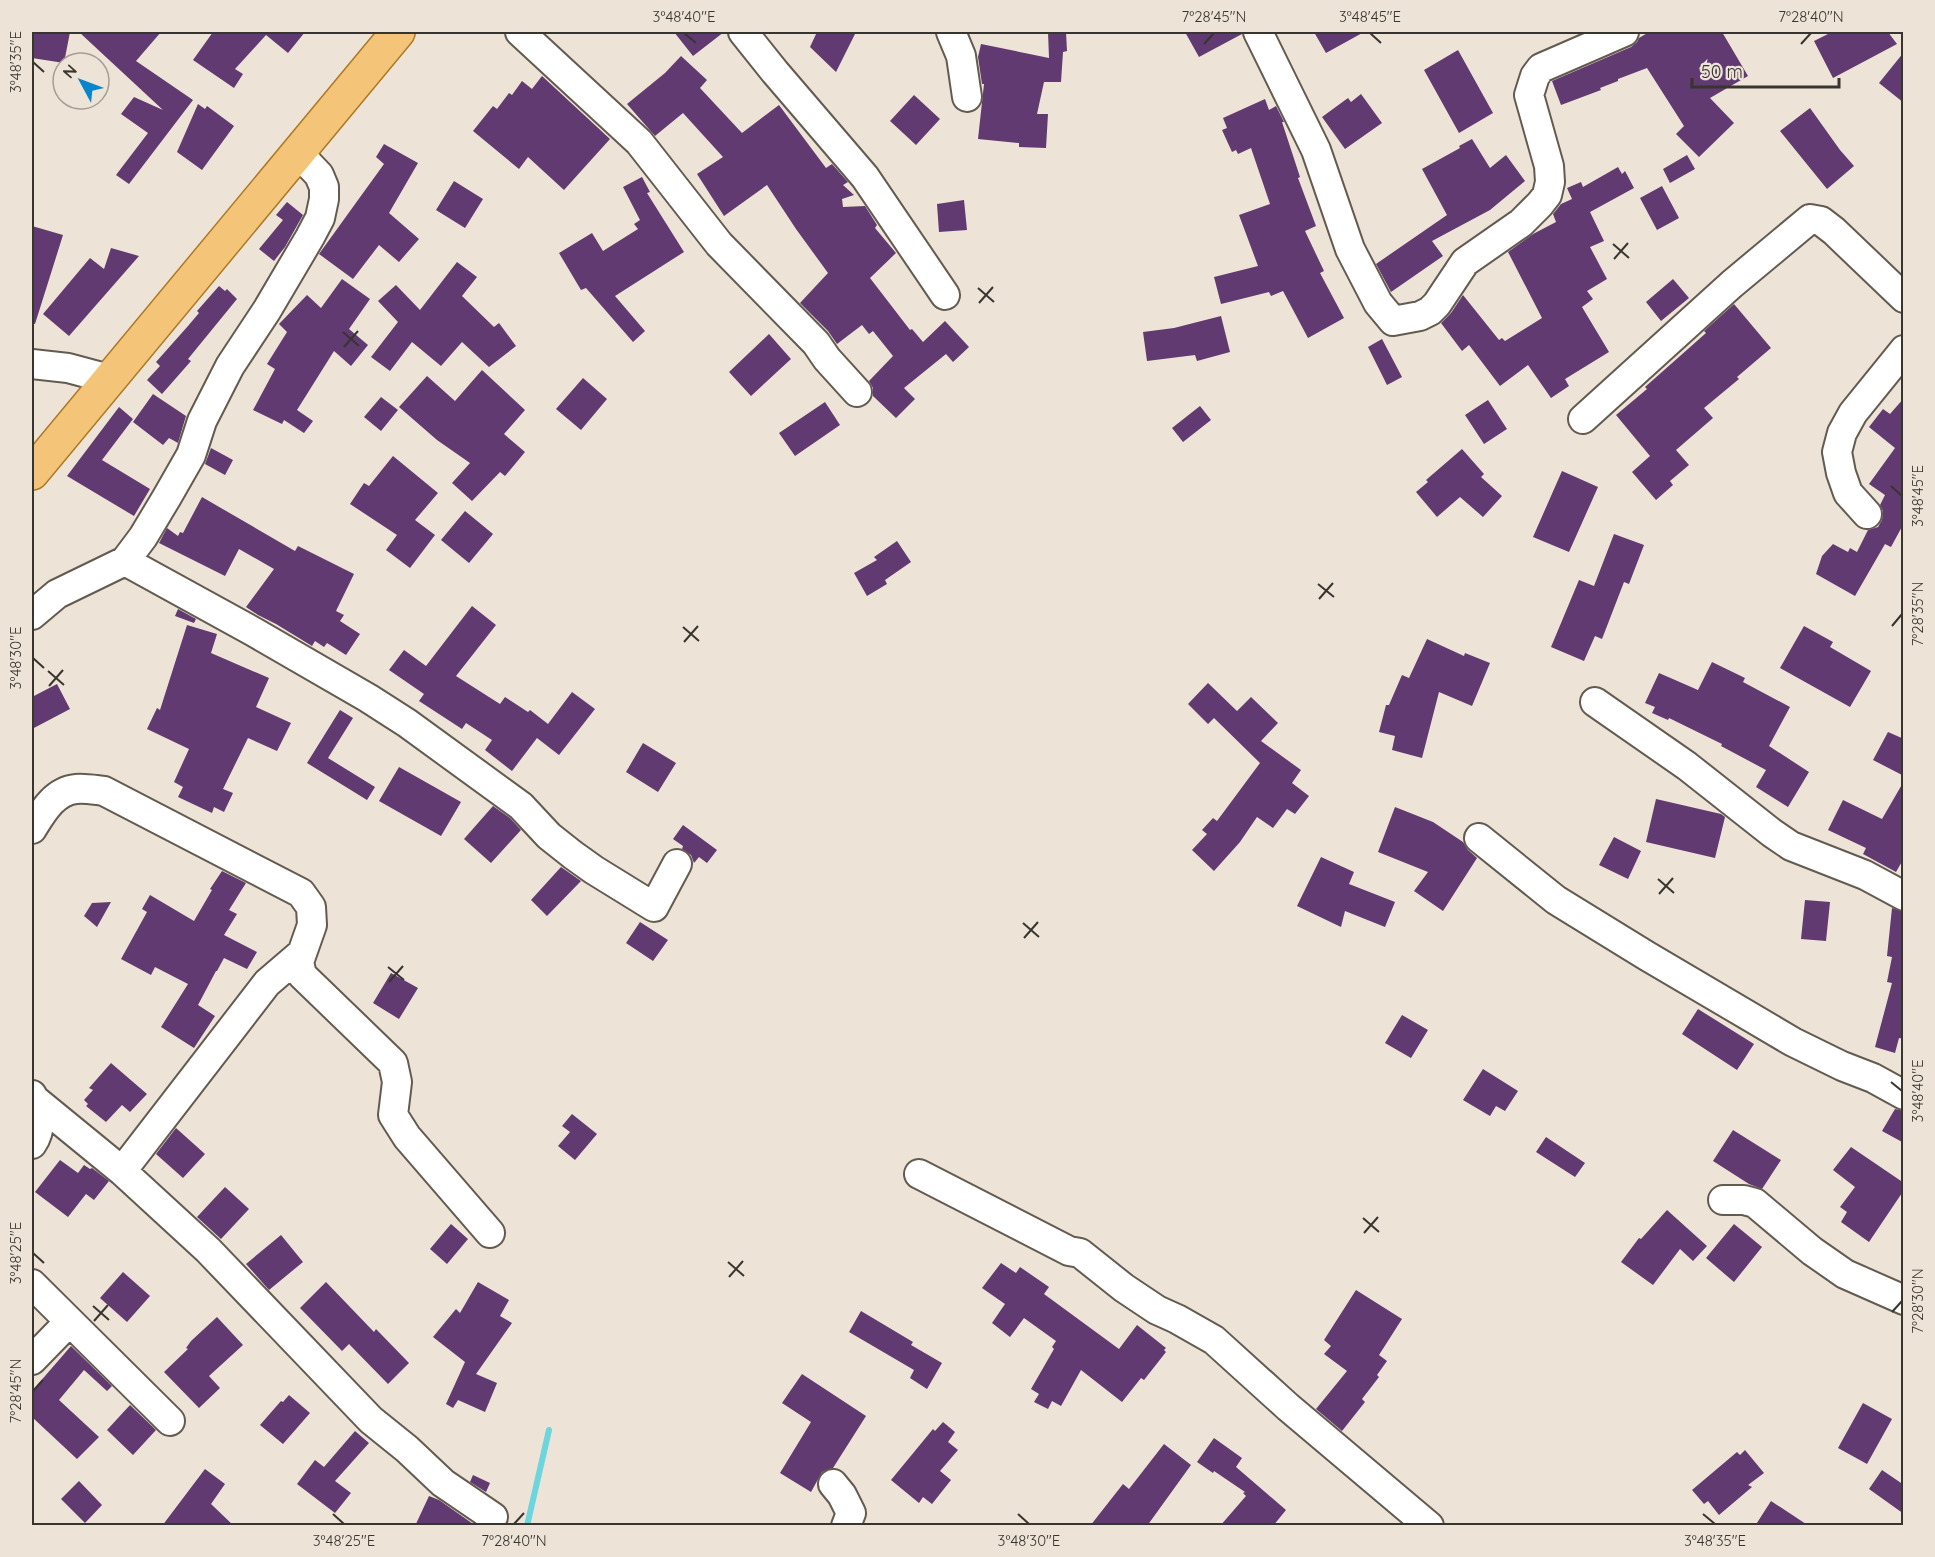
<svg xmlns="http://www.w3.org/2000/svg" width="1935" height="1557" viewBox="0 0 1935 1557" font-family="Quicksand,sans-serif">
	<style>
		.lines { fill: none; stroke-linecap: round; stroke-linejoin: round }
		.stream { stroke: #6cd5de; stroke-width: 6 }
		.building { fill: #603a70 }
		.minor-casing { stroke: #635b50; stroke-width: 32 }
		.major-casing { stroke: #ad7925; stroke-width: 36 }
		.minor { stroke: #fff; stroke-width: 28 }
		.major { stroke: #f4c579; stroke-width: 33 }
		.ticks { fill: none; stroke: #383530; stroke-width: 2 }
		.neatline { fill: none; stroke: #383530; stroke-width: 2 }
		.ticks-label { font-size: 15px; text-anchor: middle; fill: #383530 }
	</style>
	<rect width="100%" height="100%" fill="#ede4d7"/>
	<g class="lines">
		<path class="stream" d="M527,1526l22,-96"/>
	</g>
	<path class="building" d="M32,32h38l-6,31 -32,-5z
		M79,32h82l-25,29 57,39 -64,84 -13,-9 32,-42 -27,-19 13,-17 29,13z
		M213,32h92l-17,21 -22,-18 -31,34 8,5 -9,14 -41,-28z
		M674,32h50l-31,24z
		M817,32h39l-20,40 -26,-25z
		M1048,32h18l1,19 -4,1 -2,30h-17l-7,32h11l-2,34 -27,-1v-4l-41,-4 6,-55h-2l-4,-27 3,-13 68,14z
		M1185,32h57v2l-43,23z
		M1314,32h50l-38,21z
		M1649,32h73l26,44 -38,22 24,25 -35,34 -23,-23 8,-8 -37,-58 -29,11v2l-18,7 1,2 -40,15 -9,-24 79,-34 6,-5 2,-4z
		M1832,32h56l9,12 -64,34 -19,-37z
		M1458,50l35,63 -34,20 -35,-63z
		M1904,52v51l-25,-20z
		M681,56l26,24 -7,8 42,45 37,-28 47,63 6,-4 16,18 -5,3 11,10 -12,4 1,8 22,-1 12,19 -2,3 21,25 -26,25 40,52 2,-1 11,13 22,-21 24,26 -16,15 -7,-8 -42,34 11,11 -19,19 -23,-22v-8l-4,-7 24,-25 -20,-25 -4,3 -7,-9 -25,19 -9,-13 -28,-28 28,-30 -32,-44 -29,-44 -43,31 -27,-42 26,-17 -40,-44 -28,23 -28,-32 38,-31z
		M542,76l68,63 -46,51 -36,-33 -9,12 -46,-38 20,-25 4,3 12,-16 3,2 10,-14 10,8z
		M1361,94l21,29 -37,26 -23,-32 26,-19 3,4z
		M914,95l26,24 -24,26 -26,-24z
		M1265,99l4,11 7,-4 8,16h-2l18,55 -2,1 18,48 -11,5 19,40 -4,2 24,45 -36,20 -25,-47 -12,5 -2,-4 -48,12 -7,-27 44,-11 -19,-51 31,-11 -19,-56 -13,6 -2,-4 -4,2 -10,-22 5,-2 -4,-10z
		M198,104l7,5 2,-3 27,20 -32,44 -25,-18z
		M1810,108l30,42 14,16 -27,23 -47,-58z
		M1472,139l18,29 16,-13 19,26 -35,29 -58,31 11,15 -52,36 -15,-28 71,-49 -25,-46 38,-21 -1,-2z
		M384,144l34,19 -29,50 30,26 -20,23 -20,-17 -26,34 -34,-25 65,-90 -8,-7z
		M1687,155l8,14 -25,14 -7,-14z
		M1618,167l4,7 3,-3 9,17 -44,24 14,29 -14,6 17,32 -20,12 6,8 -11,8 27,45 -44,27 4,7 -18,12 -23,-33 -28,21 -31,-41 -7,6 -21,-28 10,-10 12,-18 36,45 3,-2 3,3 37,-23 -34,-66 25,-18 23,-12 -3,-8 8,-10 11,-5 -5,-11 14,-6 2,5z
		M642,177l8,15 -3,1 37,59 -69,44 30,35 -12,11 -47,-54 -5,2 -22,-37 33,-20 11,18 35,-22 -4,-5 6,-4 -17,-33z
		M454,181l29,18 -18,29 -29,-18z
		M1662,186l17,32 -22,12 -17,-32z
		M964,200l3,30 -28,2 -2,-28z
		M287,202l16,13 -18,32 -11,14 -15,-12 24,-29 -7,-5z
		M32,226l31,9 -28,89 -3,-1z
		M111,248l28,8 -70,80 -26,-22 47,-56 14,11z
		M457,262l20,15 -15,19 32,31 5,-4 17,23 -27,21 -27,-25 -21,24 -29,-24 -22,29 -19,-14 27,-35 -20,-21 18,-16 24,25z
		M342,279l28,20 -21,30 19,16 -17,21 -17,-15 -37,59 16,11 -9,12 -20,-13 -2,4 -29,-14 22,-41 -8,-5 20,-32 -8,-8 28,-29 14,13z
		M1673,279l16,19 -28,23 -15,-19z
		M219,286l6,5 2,-2 10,10 -49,60 3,2 -29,33 -15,-14 13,-14 -4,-4 32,-36 11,-13 -2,-2z
		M1734,304l37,44 -34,29 2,2 -35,29 9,10 -37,32 13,15 -19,16 3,4 -17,15 -24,-28 18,-16 -34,-41 31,-26 -2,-2 61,-54 -2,-2z
		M1221,316l9,36 -33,9 -2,-6 -48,6 -4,-29 31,-4z
		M769,334l22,25 -40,37 -22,-24z
		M1382,339l20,38 -15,8 -19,-38z
		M482,370l43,40 -21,24 21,18 -20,24 -5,-4 -28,29 -20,-18 18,-20 -33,-23 -38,-33 28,-31 28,25z
		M583,378l24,21 -26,31 -25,-21z
		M153,394l33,22 -8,27 -9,-5 -6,7 -30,-23z
		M381,397l17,13 -17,21 -17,-14z
		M1904,398v125l-13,24 -6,-3 -30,52 -39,-22 6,-18 11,-12 15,8 2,-4 7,4 11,-22 10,-3 4,-7 1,-9 -3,-6 5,-10 -16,-11 26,-36 -26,-21 14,-18 7,5z
		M1488,400l19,29 -23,15 -19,-29z
		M825,402l15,23 -45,31 -16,-23z
		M1200,406l11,14 -28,22 -11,-14z
		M119,407l14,12 -31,41 48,29 -16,27 -67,-40z
		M211,448l22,12 -8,15 -20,-11z
		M1462,449l22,25 -3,3 21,19 -19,21 -23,-20 -23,20 -21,-25 12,-10 -2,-2z
		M393,456l45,37 -23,27 20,15 -25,33 -24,-18 11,-15 -47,-31 14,-21 5,3z
		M1562,471l36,16 -29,65 -36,-15z
		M202,497l93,54 3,-5 56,28 -18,37 8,4 -4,6 20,13 -14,21 -19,-12 -3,4 -9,-6 -3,5 -36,-22 -18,-9 -12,-8 28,-38 -35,-20 -14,27 -66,-33 8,-15 11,8 2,-4 3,1z
		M465,511l28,23 -24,29 -28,-23z
		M1614,534l30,11 -15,39 -5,-2 -22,57 -7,-3 -11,25 -33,-14 28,-67 15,6z
		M897,541l14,21 -26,18 2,4 -20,12 -13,-23 23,-13 -3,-3z
		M472,606l24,19 -40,51 44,28 5,-7 23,15 2,-2 18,14 24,-32 23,17 -36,46 -22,-17 -25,33 -27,-21 7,-10 -26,-17 -4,6 -43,-28 5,-7 -35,-24 15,-20 22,16z
		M178,609l18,10 -2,4 -19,-7z
		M187,625l30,9 -6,19 58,25 -13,29 35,16 -14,28 -29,-13 -25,51 10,4 -9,19 -10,-5 -2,6 -34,-16 5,-10 -9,-5 15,-33 -42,-20 10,-21 3,2z
		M1804,626l29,16 -3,5 41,24 -21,36 -70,-39z
		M1427,639l37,17 1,-3 25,10 -18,43 -33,-14 -17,66 -30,-8 3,-14 -16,-4 7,-27h3l13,-30 7,3z
		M1712,662l33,16 -2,4 47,25 -21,39 40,26 -21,35 -32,-20 10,-17 -45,-24 1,-2 -53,-26 -1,2 -16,-7 3,-6 -10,-4 14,-30 39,17z
		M1208,683l29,28 14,-14 27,26 -17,18 40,29 -9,13 17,13 -14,18 -8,-5 -14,19 -16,-11 -17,25 -26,29 -22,-21 15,-16 -5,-4 11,-12 4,3 43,-58 -46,-45 -6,6 -20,-20z
		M57,684l13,25 -38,20v-32z
		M340,710l13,8 -25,40 47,29 -8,13 -60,-37z
		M1888,732l16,7v37l-31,-16z
		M643,743l33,20 -18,29 -32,-20z
		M399,767l62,35 -20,34 -62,-35z
		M1904,781v77l-8,14 -33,-18 3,-6 -38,-18 15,-30 39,19z
		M1656,799l65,15 4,3 -10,41 -69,-16z
		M493,806l17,12 11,12 -30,33 -27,-24z
		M1395,807l38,15 30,20 5,8 9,8 -34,53 -29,-20 14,-19 -50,-20z
		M683,825l34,25 -10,13 -8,-6 -5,6 -3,-8 -9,-6 1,-3 -10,-7z
		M1614,837l27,14 -13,28 -29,-14z
		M1321,857l33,15 -5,12 46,18 -10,25 -40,-16 -4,16 -44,-21z
		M561,867l20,14 -34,35 -16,-16z
		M222,871l24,12 -17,27 8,4 -13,21 33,17 -10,17 -23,-11 -7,13h-1l-18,34 17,11 -21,32 -33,-21 27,-43 -33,-17 -4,8 -30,-16 26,-47 -5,-3 8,-14 44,26 18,-31 -2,-1z
		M1805,900l25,2 -4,39 -25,-2z
		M111,902l-14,25 -13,-11 8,-13z
		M1892,908l12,4v127l-5,-1 -4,15 -20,-6 17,-64 -5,-1 5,-25 -5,-1z
		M640,922l28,18 -15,21 -27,-18z
		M391,973l27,15 -19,31 -26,-16z
		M1698,1009l56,35 -17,26 -55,-36z
		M1402,1015l26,15 -17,28 -26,-15z
		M111,1063l36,31 -17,18 -8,-7 -16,17 -20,-16 2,-2 -4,-4 9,-10 -4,-2z
		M1483,1069l35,22 -13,20 -9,-5 -6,10 -27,-16z
		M1895,1109l9,2v32l-22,-12z
		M572,1114l25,20 -22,26 -17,-14 12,-14 -8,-6z
		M176,1128l29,26 -22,24 -27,-24z
		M1733,1130l48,30 -19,29 -13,-5 -36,-23z
		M1546,1137l39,26 -10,14 -39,-25z
		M1851,1147l53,36v7l-35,52 -28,-20 6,-10 -7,-5 15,-20 -22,-17z
		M60,1160l18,13 6,-8 6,4 2,-1 17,13 -15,19 -8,-6 -18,23 -33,-25z
		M225,1187l24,22 -28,30 -24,-22z
		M1667,1210l40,36 -14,15 -13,-12 -27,36 -32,-23 18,-24 2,1z
		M451,1224l17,15 -21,25 -17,-15z
		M1734,1224l28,23 -28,35 -28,-24z
		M281,1235l22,27 -34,28 -23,-26z
		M1001,1263l15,10 4,-6 29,20 -5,7 75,55 18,-24 29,23 -2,2 2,2 -22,28 -3,-2 -19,24 -41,-32 -20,36 -9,-5 -4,8 -14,-7 5,-8 -8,-5 23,-40 -2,-2 4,-6 -32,-23 -14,19 -18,-14 13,-19 -23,-16z
		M123,1272l27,24 -23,26 -27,-24z
		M326,1282l48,50 2,-3 33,34 -21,21 -39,-40 -7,7 -42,-43z
		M478,1282l31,18 -9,16 12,7 -36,51 21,9 -12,29 -27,-12 -5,8 -7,-4 19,-42 -32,-25 23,-28 4,4z
		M1356,1290l46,29 -23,36 8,6 -10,14 2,2 -17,22 3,3 -23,29 -26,-22 31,-38 -23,-17 7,-8 -7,-6z
		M861,1311l52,31 -2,3 31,18 -15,26 -17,-11 4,-8 -65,-38z
		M217,1317l26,28 -34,31 11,12 -21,20 -35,-36 24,-23 -2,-1 5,-7z
		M71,1346l41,40 -5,5 -23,-21 -25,30 40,37 -22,22 -45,-42v-26z
		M802,1374l64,42 -33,52 -11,4 -11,20 -31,-19 31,-51 -29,-19z
		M289,1395l21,18 -27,31 -23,-19 21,-24 2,1z
		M1863,1403l29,16 -25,45 -29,-16z
		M130,1405l26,25 -23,25 -26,-25z
		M943,1422l12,10 -7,10 10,8 -18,21 11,9 -19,24 -9,-7 -4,6 -28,-23 42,-51 2,2z
		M355,1431l14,12 -34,38 16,12 -16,20 -38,-29 18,-24 9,7z
		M1214,1438l28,20 -6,9 50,43 -13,16h-53l26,-30 -3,-3 2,-1 -31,-21 -1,2 -16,-11z
		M1164,1444l27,21 -44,61h-57l33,-42 6,5z
		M1745,1450l19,23 -16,12 4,2 -33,28 -11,-14 -4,3 -12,-14 45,-38 3,3z
		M205,1469l20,15 -14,20 23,22h-72z
		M1882,1470l22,15v29l-35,-25z
		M473,1475l17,8 -4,9 -16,-10z
		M79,1481l23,24 -17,18 -24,-24z
		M429,1496l10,4 37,26h-61z
		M1771,1501l38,25h-54z"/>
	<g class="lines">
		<g class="minor-casing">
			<path id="minor" d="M520,32l119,110 80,102 97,99 11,16 30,33
				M743,32l32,40 90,105 80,118
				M951,32l10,24 6,41
				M1258,32l58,118 34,99 28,54 15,18 27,-5 10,-5 7,-7 28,-42 56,-39 19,-19 7,-9 3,-13 -1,-16 -20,-71 6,-19 6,-8 83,-36
				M32,364l36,4 41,11
				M1583,419l149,-135 78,-65 11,2 13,10 70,67
				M1867,514l-19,-21 -7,-20 -4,-21 5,-19 11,-20 51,-63
				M125,561l129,71 114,66 39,25 114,83 28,30 24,19 21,15 60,37 23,-43
				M32,615l25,-21 68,-33 18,-24 24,-40 24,-42 11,-34 28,-55 37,-56 43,-73 10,-19 4,-19v-12l-5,-12 -21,-22
				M1595,702l92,64 85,67 19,13 74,29 39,21
				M32,829c10,-16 22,-38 44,-40 8,-1 19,1 28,2l197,102 10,14 1,18 -13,37 3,13 91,88 4,19 -4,33 14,22 83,96
				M1479,838l77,62 91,56 146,86 49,24 31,12 31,17
				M32,1095c9,14 10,35 0,49
				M34,1099l88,72 86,79 163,170 36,29 36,34 50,34
				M122,1171l145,-188 35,-30
				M919,1174l150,77 11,2 44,35 33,22 20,9 37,21 74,67 141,119
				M1723,1200h21l11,3 57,48 33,23 59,26
				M32,1284l138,137
				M32,1360l37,-38
				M833,1484l9,11 9,18 -5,13"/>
		</g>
		<g class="major-casing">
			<path id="major" d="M32,473l366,-441"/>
		</g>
		<use href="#minor" class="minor"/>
		<use href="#major" class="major"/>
	</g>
	<path class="ticks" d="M684,33l12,10M1370,33l11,10M1204,44l10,-11M1801,44l10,-11M33,62l11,10M1613,244l16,14M1614,259l14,-16M978,288l16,14M979,303l14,-16M343,332l16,14M344,347l14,-16M1891,486l11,10M1318,584l16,13M1319,599l14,-16M1892,626l10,-12M683,627l16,14M684,642l14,-16M33,658l11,10M48,671l16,14M49,686l14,-16M1658,879l16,14M1659,894l14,-16M1023,923l16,14M1024,938l14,-16M388,967l16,13M389,982l14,-16M1891,1082l11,9M1363,1218l16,14M1364,1233l14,-16M33,1253l11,10M728,1262l16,14M729,1277l14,-16M93,1306l16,14M1892,1312l10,-11M94,1321l14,-16M33,1391l10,-11M333,1514l11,10M1018,1514l11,10M1703,1514l12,10M514,1524l10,-11"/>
	<rect width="1935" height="1557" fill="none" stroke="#ede4d7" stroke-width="66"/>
	<g transform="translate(81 81) rotate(311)"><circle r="28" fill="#ede4d7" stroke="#a59e94" stroke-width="1.5"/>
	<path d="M0-4.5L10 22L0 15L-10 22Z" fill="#0985cd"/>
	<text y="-9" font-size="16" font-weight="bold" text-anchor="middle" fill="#383530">N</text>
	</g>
	<path d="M1692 78v9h147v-9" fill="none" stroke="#383530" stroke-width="3"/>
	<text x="1701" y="78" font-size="18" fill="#383530" stroke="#ede4d7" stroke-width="4.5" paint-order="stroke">50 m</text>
	<rect x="33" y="33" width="1869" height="1491" class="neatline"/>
	<g class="ticks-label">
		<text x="684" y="22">3°48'40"E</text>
		<text x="1214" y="22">7°28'45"N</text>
		<text x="1370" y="22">3°48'45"E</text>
		<text x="1811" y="22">7°28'40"N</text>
		<text transform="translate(16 62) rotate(-90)" y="5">3°48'35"E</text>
		<text transform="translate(1918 496) rotate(-90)" y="5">3°48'45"E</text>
		<text transform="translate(1918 614) rotate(-90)" y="5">7°28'35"N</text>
		<text transform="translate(16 658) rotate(-90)" y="5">3°48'30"E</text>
		<text transform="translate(1918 1091) rotate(-90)" y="5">3°48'40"E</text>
		<text transform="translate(16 1253) rotate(-90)" y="5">3°48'25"E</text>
		<text transform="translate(1918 1301) rotate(-90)" y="5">7°28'30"N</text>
		<text transform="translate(16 1391) rotate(-90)" y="5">7°28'45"N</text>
		<text x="344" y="1546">3°48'25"E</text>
		<text x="514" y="1546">7°28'40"N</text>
		<text x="1029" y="1546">3°48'30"E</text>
		<text x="1715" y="1546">3°48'35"E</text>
	</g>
</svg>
